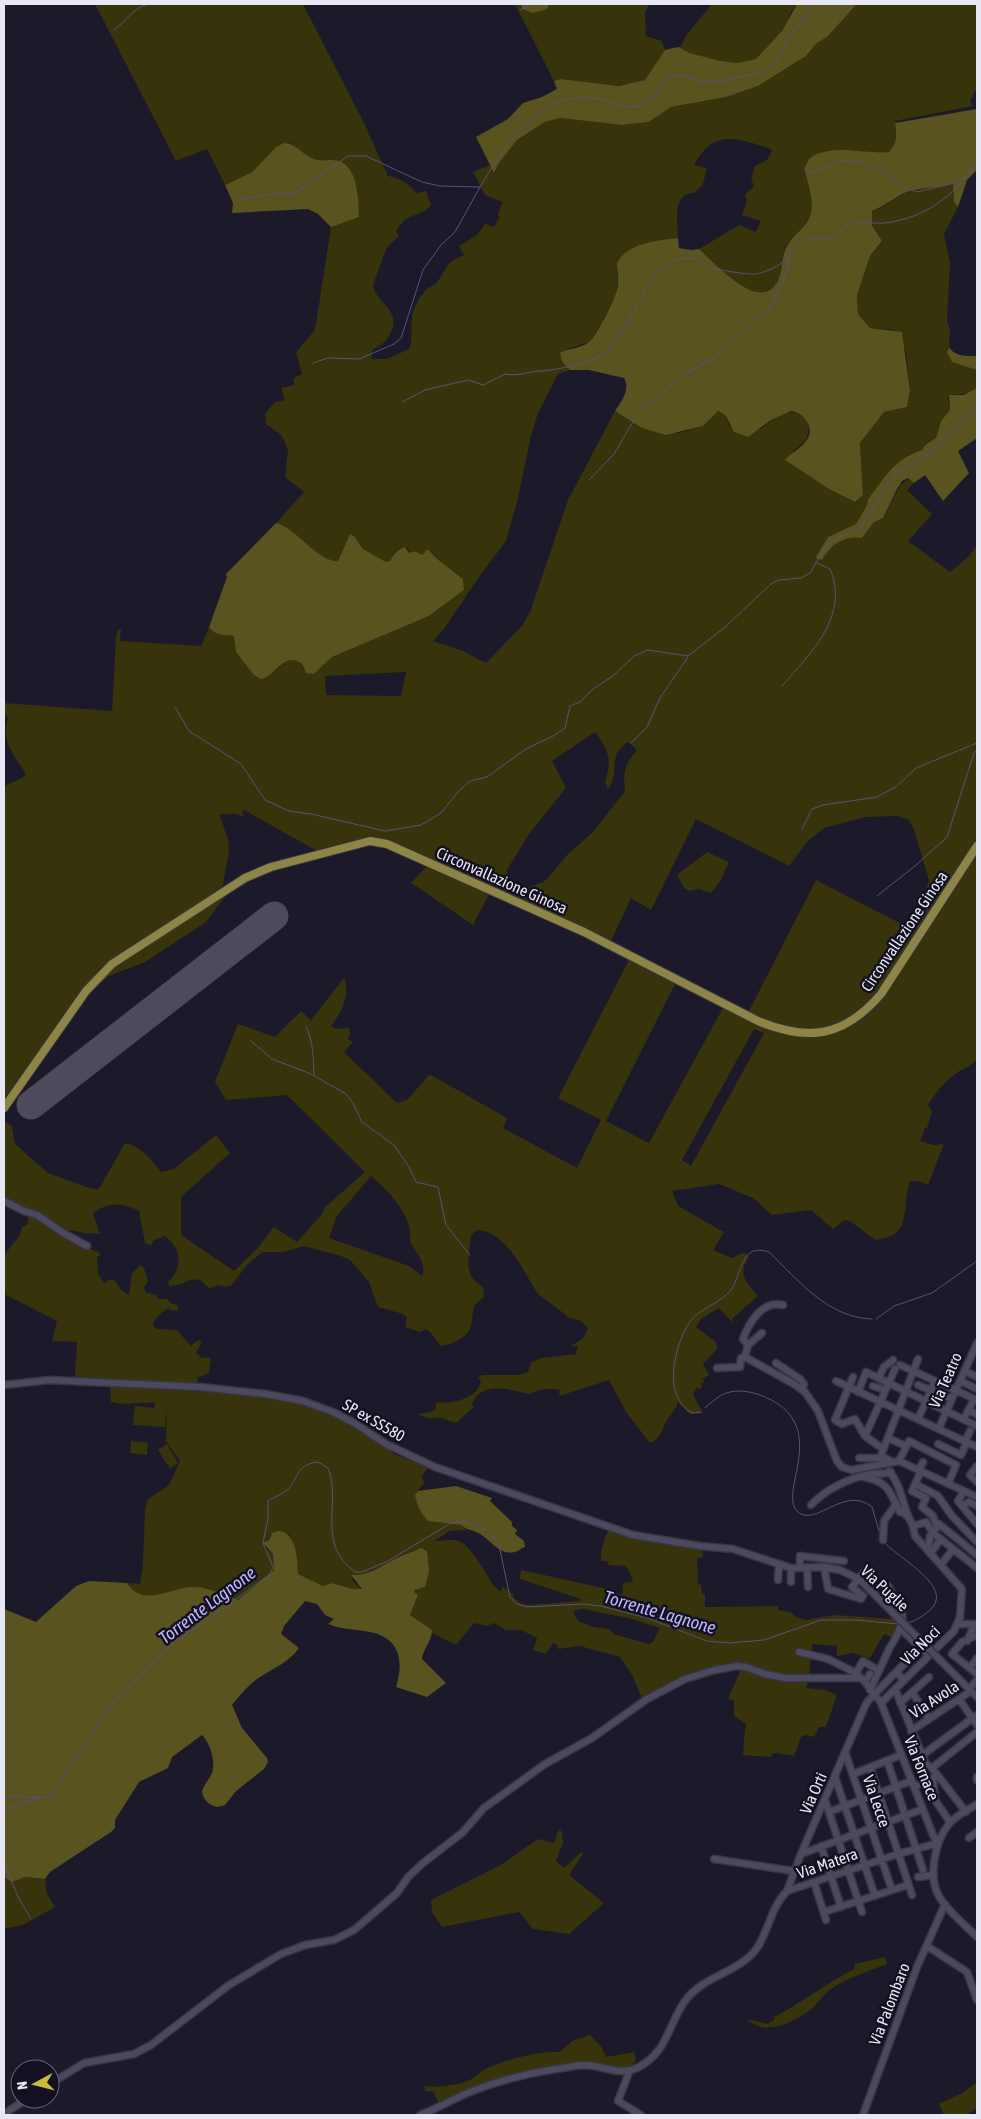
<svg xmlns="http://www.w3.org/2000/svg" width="981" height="2119" viewBox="0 0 981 2119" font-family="'Asap Condensed',sans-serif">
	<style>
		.green { fill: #37330a; fill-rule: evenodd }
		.forest { fill: #59531f }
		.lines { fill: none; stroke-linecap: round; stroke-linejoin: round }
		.stream { stroke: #58517e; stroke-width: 1 }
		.runway { stroke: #4d4a5c; stroke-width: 29 }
		.minor-casing { stroke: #383644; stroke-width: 9 }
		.major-casing { stroke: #383644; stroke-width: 10 }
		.minor { stroke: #4c495f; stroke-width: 6 }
		.major { stroke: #8d8546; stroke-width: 8 }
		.minor-bridge-casing { stroke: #383644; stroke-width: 9; stroke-linecap: butt }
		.minor-bridge { stroke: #4c495f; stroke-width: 6 }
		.labels { text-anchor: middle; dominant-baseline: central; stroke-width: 5; stroke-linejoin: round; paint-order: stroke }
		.street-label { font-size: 16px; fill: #e8e7f4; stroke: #131021 }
		.water-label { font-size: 18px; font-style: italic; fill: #c1b6ff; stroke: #131021 }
	</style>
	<rect width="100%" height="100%" fill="#1c192b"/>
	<path class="green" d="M95,4h208l61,119 24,53c9,1 24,9 28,17l10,-2 5,14 -5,5 -22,10 -8,11 3,5 -12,11 -14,38c3,18 27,24 19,45 -4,10 -9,15 -19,19l-2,10h16l22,-10 2,-6 1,-29 7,-16 9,-10 8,-4 14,-22 14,-7 -5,-9 18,-11 8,-11 9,3 5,-9 -1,-5 5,-11 -18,-7 -12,-23 17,-7 5,8 4,-10 18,-23 28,-18 15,-4 62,7 27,-3 22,-15 55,-10 32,-11 48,-30 11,-13 10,-6 30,-33h120v83l-7,14 3,5 -78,15c1,13 3,21 -6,31 -22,2 -61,-9 -79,6 -2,2 -4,7 -6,10 4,17 15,43 0,58 -6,7 -13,12 -18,20 -5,10 -3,24 -8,34 -18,35 -63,-16 -79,-31l40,-24 17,7 5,-11 -19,-6 5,-15 -2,-6 9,-8 -3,-7 4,-13 12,-6 5,-9 -1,-2c-34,-11 -57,-21 -77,16l13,3 -4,16 -9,9c-23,1 -16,30 -16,45l-24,3 -37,22 1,21 -3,12 -14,29 -12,17 -21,7 -6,13 8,8 -12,4 -20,39 -7,23 -14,66 -11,39 -27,36 -35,52 -11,12 30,10 23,12 36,-37 8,-14 38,-112 47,-89 18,11 46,11 24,-7 14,-15 9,5 4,10 31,3c14,-12 31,-27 47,-7 2,16 -3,20 -15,29l7,19 29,19 26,13 8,-7 -3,-52 24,-31 23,-5 3,-17 -4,-38 -12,-22 -24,-2 -12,-14 -1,-19 13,-39 12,-14 -10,-16v-15c15,-4 25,-16 39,-20 13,-4 28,-3 42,-7l1,18 4,5 -14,27 6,29 -3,58 3,9 -1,17 -2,2 16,17h7l7,4v18c-11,10 -19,3 -29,9l2,13 -9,11 -5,18 -12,7 -2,4c-30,10 -37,28 -54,49l-1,6 -11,20 -28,12 -13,21 7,2c9,-16 21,-25 40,-22l12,-16 9,-4 17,-33 10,-7 4,5 -7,7 25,24 -24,27 42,31 18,-15 9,-12v298l-95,145 -20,23 -27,15 -27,5 -27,-4 -33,-14 68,-133 99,51 14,-51 -15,-50 -5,-10 -12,-4 -31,1 -42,11 -17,14 -18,24 -93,-47 -45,91 -20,-12 -21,45 -226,-102 -65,11 -75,-42 -2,2 2,5 -8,-3h-15l-1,2 8,23 1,12 -7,39 -112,75 -106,141v-320l18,-8 4,-4c-11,-17 -26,-34 -18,-55l-4,-7v-9l108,8 4,-73 2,-8 3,-1 -1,12 81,5 8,-19c4,6 14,9 22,7l3,3 2,15 17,22h17c12,-5 17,-22 32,-10l2,6 10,4 18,-17 97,-41 35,-26 -1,-11 -27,-21 -5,-7 -7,5 -10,-5 -5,2 -1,-5c-9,-4 -15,7 -18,13l-4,1 -23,-13 -8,-12 -7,2 -10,22c-22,1 -41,-32 -62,-38l28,-31 -19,-15 3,-27 -4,-10 -4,-6 -14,-10 -1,-10 10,-12 10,-2 -4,-12 13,-3v-7l8,-4 -6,-22 19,-22 16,-103 6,-3 -4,-64c-20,3 -28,-4 -42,-17l-15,4 -24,25 -27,13 -18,-36 -31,12zM406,672l-5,24 -75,-1 -1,-19zM595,732c14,18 17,28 10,50l3,7c14,-18 -3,-32 20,-47l9,8c-13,15 -14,22 -12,41l-32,41 -25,22 -20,24 -5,4 -20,8c-9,-5 -17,-10 -16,-20l22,-36 37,-46 -14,-27z
		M515,4h6l1,5h25l3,-5h100l-5,8 1,24 16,5 3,9 -19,30 -27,6 -58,-7 -7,2z
		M712,4h85c-7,7 -9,18 -15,27 -6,9 -16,23 -26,28 -21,11 -59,-2 -78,-12l3,-1 4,-9z
		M977,851v208c-8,9 -10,7 -19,13 -12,8 -23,21 -30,33l4,7 -5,16h-2l-5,13 14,4 10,-1 -16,41 -10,-4h-8c-10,30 4,55 -35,59l-25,-19 -6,-1 -11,9 -22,-19 -39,5 -19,-17 -34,-14 -47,7 6,15 46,26 -11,18 19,8 10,-5 5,1 2,3c-12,18 -3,24 9,39l-26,23 1,4 -14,-15 -18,11 -5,8 20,15 1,7 -14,15 6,11 -6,4 1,3 -4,2 2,3 -2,2 -3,-2 -4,7 10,19 -13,1 -12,-12c-2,7 -7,12 -11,18 -5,9 -6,19 -17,23l-24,-31 -17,-32 -50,16 1,-6c-12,-3 -20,0 -31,4 -14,-3 -39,-11 -51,1 -3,2 -4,7 -7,10l3,2 -18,16 -15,-5h-14l-10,-4 11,-1 8,-4v-6c18,-1 38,-2 45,-21l-3,-4 4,-3h37l9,-3 3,-9 10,-5 35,-4 2,-8h-7c13,-9 10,-2 17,-18l-7,-7 -14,-4c-4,-6 -22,-17 -29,-23 -15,-22 -30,-62 -61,-64l-6,5c-2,21 -9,40 12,52l1,10 -9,8c-3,7 -2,13 -4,21 -3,12 -19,18 -30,20l-11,-14 -5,-3 -5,3 -15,-5 2,-10 -4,-3 -25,-7 -9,-25 -19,-22 -9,-4 -37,-10 -21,6h-21l-16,14 -14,19 -6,2 -8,-2 -9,4c-14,-20 -23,-2 -40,-3l-1,-4c15,-14 14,-35 -4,-46l-11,5 -2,5 -6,-3 -6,-32c-17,-8 -31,-10 -46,3l7,20 -17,-1 -12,-3 -3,2 7,12 24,8 1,4 -3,1 1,17 6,9 5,-3h5l8,11 7,4 3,-22 9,-8 3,3 4,14 -4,5 2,6 11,2v4h11l2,4 7,2 2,6 -9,-1 -1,-2c-5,2 -15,11 -16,16l3,5 21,1 14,16 7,-6 4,2 -6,11 6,5h9l-2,15 -10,4 -3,7 -121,-7 2,-35 -25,-1 5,-20 -53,-27v-39l16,-20 2,-8 5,-2 2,-11 -25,-14v-79l8,5 3,18 33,29 41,15 8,1 3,-2 25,-44c17,4 26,16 36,29l13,-3 42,-34 14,18 -49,44v38l53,36 22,-21 18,-23 23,15 26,-29 1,-5 41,-36 -78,-77 -61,5 -11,-18 23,-58 37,13 26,-26 10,9 33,-42 1,1c4,18 -3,33 -14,47l5,3 13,-1 1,5 -2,6 5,3 -9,10 53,51 10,-3 21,-24 3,-1 76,43 -4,10 74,40 24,-48 -43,-22 72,-140 46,24 -70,139 43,22 75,-137 85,29 54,-20zM754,1029l10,4 -73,133 -9,-6zM371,1176c18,16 43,40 39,66 5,10 18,22 12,34l-13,-10 -80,-28 8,-22z
		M707,852l22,10 -1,2 -7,16 -10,13 -12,-4 -10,2 -5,-3 -7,-13z
		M426,863l64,29 -17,33 -60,-41h-3l16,-17z
		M229,891l-23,31 -61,40 -36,14 -8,7 -3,-3 14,-12z
		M110,1387l161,8 46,11 37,20 42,29 32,12 -6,9 2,7 -9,12 22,27 24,3 5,5 -16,1 -16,10c8,0 19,-3 27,1 12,7 25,32 33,44l6,5 2,-1v-4l11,8 1,4 8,6 8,1 50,-4 1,-2 -61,-20 1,-9 87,19 14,7 1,-13 8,-1 2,-2 -7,-14 -17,-1 -2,-4h-6c-1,-8 4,-28 10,-33l91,21 1,8 -6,1 1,27 3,-1 1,10h3v13l73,-1v4l12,2 6,5 10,3 28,-5 61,4 4,5 -8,13 -7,-3 -14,24 -18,-5 -15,3v-10l-25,-2 -3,32 -37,-2 -36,-10 -13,1 -29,7 -18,12 -34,14 -10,-23 -12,-18 -40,-11 -22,3 -1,-4 -4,-2 -7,11 -13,-4 4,-12 -16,-8h-15l-12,-7 -7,3 -13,-3 -18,22 -24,-12v-3l-22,-15 8,-20 -4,-2 2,-4 8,-2 -20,-31 -43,20 -10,-1 2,6 9,8h-9l-21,-6 -9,3 -25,-12 -2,-18 -7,-22 -17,-1 -8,13 9,8 1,16 -36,30 -19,-6 -74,2 -13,-4 -5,-9 13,1 3,-20 2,-55 3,-10 21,-14 11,-24 -14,-20 1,-32 -2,18 -32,-2 2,-19 19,2 1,-5c-15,-1 -29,3 -44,-1zM582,1609l46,9 32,10 -8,15 -4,1 -34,-10 -5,-5 -16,-2 -15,-6 -5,-10z
		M131,1441l17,2 -1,12 -17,-2z
		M167,1444l11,19 -8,6 -12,-19z
		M741,1669l30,10 38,1 -3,8 19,2 12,5 -11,32h-7l-5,10 -9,-2 -4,2 -7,19 -18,-3 -4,1 -1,3 -28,-2c1,-11 1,-20 3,-31l-12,-8v-15l-6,-2z
		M559,1829l3,3 1,11 -7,18 8,7 17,-16 2,2 -14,21 35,28 -35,31 -36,-5 -14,-17 -77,15 -10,-15 -1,-12 70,-35 37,-26 16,4z
		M4,1877l8,5 13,-5 20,2 2,15 8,13 -32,18 -19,4z
		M885,1957l2,7c-18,7 -37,13 -53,23 -10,5 -16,18 -25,24 -18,13 -45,25 -62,8l21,5 7,-5 -1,-2c28,-14 52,-34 80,-48l1,-5z
		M590,2035l11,11 5,11 28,-5 2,6 -3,10 -6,2 -39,-7 -61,9 -88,33 -5,-13 -9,-1 -1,-5c12,2 39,-1 49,-8 3,-1 6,-5 9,-7 18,-10 58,-21 78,-19l12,-11z
		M977,2082v25l-9,8h-24l-5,-11 25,-12z"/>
	<path class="forest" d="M521,4h29l-3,5 -14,4 -11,-4z
		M797,4h60l-30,33 -10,6 -11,13 -48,30 -32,11 -55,10 -22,15 -27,3 -62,-7 -15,4 -28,18 -18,23 -5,10 -18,-36 32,-18 15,-16 19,-6 15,-8 -3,-8 7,-2 58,7 26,-6 20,-30 13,-3 12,6 30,8 18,2 18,-4 26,-28z
		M977,109v61l-10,10 -9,27 -4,-5 -1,-18c-14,4 -29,3 -43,7 -13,4 -24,15 -38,20v15l10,15 -12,15 -13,39 1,19 12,14 32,4 8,58 -3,17 -23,5 -24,31 3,52 -8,7 -26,-13 -44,-29c6,-7 16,-12 21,-19 10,-13 -2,-28 -15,-30l-20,9 -23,17 -14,-5 -8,-16 -8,-5 -15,15 -37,9 -24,-7 -27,-17c6,-9 16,-22 9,-33l-35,-8h-19l-8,-8 -2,-9c9,-5 22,-5 29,-11 9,-8 27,-45 29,-56 1,-7 -1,-16 -1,-23 10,-20 42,-23 61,-25l1,10 12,2 8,-1c16,14 62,67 79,31 5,-10 3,-24 9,-34 4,-8 11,-13 17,-20 15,-15 4,-41 0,-58 2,-3 4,-8 6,-10 19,-15 56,-4 79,-6 8,-9 8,-17 6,-29z
		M284,143c11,0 16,9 26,14 9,5 13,3 22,3 27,1 26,39 27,57l-28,10 -13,-13 -10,-5 -76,4 1,-10 -8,-18 27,-13 24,-25z
		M949,347c6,10 18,9 28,9v14l-25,-8 -5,-10z
		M977,388v50l-19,13 11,22 -26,28 -18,-26 -11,8 -6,-5 -6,3 -5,8 -14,29 -9,4 -12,16c-19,-3 -31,7 -40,22l-7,-2 13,-21 28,-13 11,-19 1,-6c17,-21 24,-39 54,-49l2,-4 12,-8 5,-17 9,-11 -1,-15h15z
		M276,523c21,5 41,39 62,38l12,-27 5,3 8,12 23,13 4,-1c4,-7 7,-12 15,-14l4,6 5,-2 9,4 3,-5h3l7,8 27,21 1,11 -35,26 -97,41 -18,17 -8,-1 -4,-9c-17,-14 -26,12 -41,15l-8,-5 -17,-22 -2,-15 -3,-2c-8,1 -18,-1 -22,-8l18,-50 -1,-3z
		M456,1486l36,12 -2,3 22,21v4l5,4 -2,4 9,7 1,6c-4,1 -6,4 -10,5 -17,4 -24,-13 -37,-19 -7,-4 -12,-3 -17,-8l-33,-4c-7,-8 -11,-15 -13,-26l3,-4z
		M278,1531c18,0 20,29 20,43l25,12 9,-3 21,6h9l-11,-14c16,1 26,-6 40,-14 9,-5 20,-8 30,-13l6,3 2,21 -4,15 -10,3 -1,2 4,3 -8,20 22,15c0,11 -9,19 -10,29l24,24 -19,14 -31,-10c7,-23 6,-46 -22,-54 -15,-4 -31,-3 -46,-9l6,-5 -9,-4 -8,-11 -12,-3 -21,25 -3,8 18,14c-10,14 -25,20 -39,29 -11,7 -20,18 -28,28l10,23 25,30 1,4 -4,7 -28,22 -11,14 -8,2c-8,-2 -14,-7 -15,-16 2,-7 7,-11 10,-18 4,-12 -2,-30 -10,-38l-30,22 -4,11 -29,14 -24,38v8l-4,4 -61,40 -5,7 -20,-2 -13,5 -8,-5v-268l32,13 40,-36 13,-5 38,2c16,25 42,5 65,4 14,-1 33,8 46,13l36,-30 -1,-16 -10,-11 6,-3 3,-7z"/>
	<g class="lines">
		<path class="stream" d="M520,10l9,-6
			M114,30c14,-10 16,-20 34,-26
			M808,174l36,-14 15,2 25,9 20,16 13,5 33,-8 16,-7
			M241,199l32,-5h21l54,-38h18l56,26 18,4 40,1c26,-42 55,-95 113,-89 15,1 29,13 45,8 10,-3 26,-23 33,-31l14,1 16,5h19l43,-9 13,-10 13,-24 24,-34
			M313,363l15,-5 31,1 35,-15 7,-6 22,-68 18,-25 14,-13 25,-45
			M402,402l23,-12 43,-10 15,5 22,-11c12,3 24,-3 37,-3 15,-1 53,-9 65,-19 10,-9 27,-42 34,-54 7,-14 15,-27 29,-35 8,-5 19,-7 29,-3 4,2 8,6 12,8 7,2 39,7 45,6 10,-2 24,-8 30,-15 6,-7 9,-16 18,-19 8,-3 15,-1 22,-1 10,0 17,-13 29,-16 10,-2 20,1 30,0 43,-6 66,-26 92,-59
			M589,480l25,-26 23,-39 9,-9 39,-32 33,-19 51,-46 13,-26 6,-17v-8
			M782,686c28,-32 68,-70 48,-117l-13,-6
			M175,707l14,24 52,33 24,36 24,11 22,3 74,17 36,-6 20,-12 17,-21 12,-11 17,-4 39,-28 27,-13 12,-8 5,-22 10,-4 13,-13 20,-13 21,-20 14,-6 40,6 36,-28 47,-44 8,-4 22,-2 9,-5 15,-26 9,-7 28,-14 33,-52 22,-11 22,-19 38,-39
			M631,743l16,-16 13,-29 28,-41
			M802,829l10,-20 11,-4 54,-8 20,-11 19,-18 61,-25
			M877,896l38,-30 32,-29 27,-84 3,-3
			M306,1027c8,17 7,30 8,48
			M250,1040l22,19 39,15 35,20 7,9 9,19 32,23 15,22 7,15 22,5 8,38 24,30
			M876,1319l18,-13 38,-13 45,-32
			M705,1408c11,-10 19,-17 34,-17 12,0 26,5 36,11 51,31 4,90 22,109 18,18 47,-27 75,-4l8,27
			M700,1412c-8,3 -14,-2 -19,-9 -16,-20 -4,-68 13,-86 11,-10 27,-15 37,-27 11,-15 9,-48 38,-38 29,28 59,66 103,67
			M884,1542c12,15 72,45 46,68 -7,6 -14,11 -23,13
			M4,1797c16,-2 31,3 47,-1l65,-97 60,-59 28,-17 66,-49 3,-7 -10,-24 5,-25v-17c5,-4 13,-6 18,-10 14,-11 7,-26 32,-29l10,6c14,34 -13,75 27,104h7l26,-11 63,-38 13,-1 11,2 14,8 10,13 11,52 7,7 10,3 56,-3 18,2 46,12 60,23 23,2 34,-3 57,-20h35l42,4
			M4,1810l35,-11
			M4,1863l15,36 12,20"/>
		<path class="runway" d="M31,1105l243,-189"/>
		<g class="minor-casing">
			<path id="minor" d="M4,1201l20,10 13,4 28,19 22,12
				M748,1345l-5,-6c6,-16 19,-39 40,-34
				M745,1357l49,27 11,8 13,19 19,50 5,6 10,3 47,-9
				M776,1363l24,16 4,5 -2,6
				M900,1365l77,35
				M717,1368l23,-1 1,-9 4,-1 3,-12 14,-12
				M965,1371l12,6
				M853,1377l-18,43 7,4 13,-5 10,17 18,13
				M879,1377l5,-10 9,-7
				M836,1381l141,66
				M963,1382l14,7
				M4,1385l45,-5 151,7 66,7 37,7 30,11 23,12 30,20 49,23 198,68 67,11 33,3 58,19 33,-1 16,3 19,9 22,22
				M918,1385l34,14
				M873,1386l12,4
				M858,1392l8,-20 111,54
				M969,1410l8,5
				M918,1419l17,-38
				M964,1419l10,-20
				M939,1428l38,-85
				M865,1436l30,-67
				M888,1438l18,8
				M965,1441l5,-10
				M938,1444l23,11 6,-13
				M859,1458h26l7,4
				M880,1458l38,-99
				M899,1461l10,-20 47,24 -8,19
				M899,1461l78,36
				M977,1466l-7,9 7,7
				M919,1470l4,-8
				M889,1471c14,16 13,37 24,55
				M921,1471l-9,20 14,7 -4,9 11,9 3,8
				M864,1477c25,5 25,14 36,35l2,-1 5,5
				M915,1484l23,12 14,20 25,26
				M964,1491l-6,10 19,23
				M811,1505c15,-16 38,-27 60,-31 7,-1 13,1 20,-2
				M962,1506l7,-4 8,4
				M913,1526l13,-4 6,9
				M932,1532l45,36
				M883,1540l1,-19 12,-17
				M928,1550l2,-14 9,-12 38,31
				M933,1550l8,-11
				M943,1562l10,-13
				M807,1567l1,20
				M824,1567l4,22 33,10 2,-3 -11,-9 13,-16
				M800,1568v-12l44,5
				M778,1580l1,-15
				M791,1582v-14
				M888,1586c15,26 21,30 4,58
				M958,1624h19
				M901,1629l28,27
				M977,1635l-15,7 -10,12 25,20
				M967,1641l5,-11 5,-3
				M799,1652l29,7 28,14 9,9 16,21 52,132 5,8
				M942,1662l35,35
				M970,1668l7,-10
				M896,1672l25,-24
				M856,1673l7,-12 15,9
				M865,1682l5,-8
				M895,1689l31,75 6,4 34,44
				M969,1689l8,-9
				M870,1690l20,-43
				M912,1692l17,27
				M959,1699l18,26
				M881,1703l73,-72 6,-14 2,-28 -47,-53 -2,-10
				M900,1703l29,-26
				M911,1731l60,-40
				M845,1752l47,138
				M921,1756l56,-41
				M887,1760l36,110
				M870,1767l42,128
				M932,1768l45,-36
				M853,1774l48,-19
				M835,1777l40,119
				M977,1777v3
				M933,1779l2,21 15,22
				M914,1787l21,-10
				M825,1800l37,112
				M977,1804c-9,6 -22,12 -28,20 -14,17 -22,54 -9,74 8,13 26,28 37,39
				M829,1812l82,-31
				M969,1838l8,-6
				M821,1846l20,61
				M801,1854l122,-45
				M714,1859l80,12
				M918,1877l16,-2
				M814,1882l12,38
				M787,1891l14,-37 64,-148 3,-5 28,-29 8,8
				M824,1912l84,-27
				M927,1946l40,26 10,28
				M630,2070l-12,31 23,14
				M50,2084l34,-21 50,-9 17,-9 78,-60 52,-31 24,-9 29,-5 20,-10 43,-37 11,-16 15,-14 39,-30 22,-25 61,-44 47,-26 55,-39 38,-20 30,-9 22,-4 9,1 19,7 20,4h75
				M4,2114l23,-15
				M420,2115c19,-7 36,-18 55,-25 26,-10 53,-17 81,-21 9,-1 20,-4 30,-4 17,1 35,11 51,3 34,-17 31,-49 52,-72 19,-21 52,-25 68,-48 12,-18 14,-41 30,-57l111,-37 40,-11
				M863,2115l54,-148 28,-63"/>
		</g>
		<g class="major-casing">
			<path id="major" d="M4,1108l82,-117 26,-27 133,-86 26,-11 99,-26 17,3 197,88 174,89c51,21 86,16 123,-27l96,-148"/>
		</g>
		<use href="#minor" class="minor"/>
		<use href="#major" class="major"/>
		<g class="minor-bridge-casing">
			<path id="minor-bridge" d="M881,1601l61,61"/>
		</g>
		<use href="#minor-bridge" class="minor-bridge"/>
	</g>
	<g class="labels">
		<g class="street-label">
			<text transform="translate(502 880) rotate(24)">Circonvallazione Ginosa</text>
			<text transform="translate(904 931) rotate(-56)">Circonvallazione Ginosa</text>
			<text transform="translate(945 1380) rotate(-66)">Via Teatro</text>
			<text transform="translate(374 1420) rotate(30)">SP ex SS580</text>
			<text transform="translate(885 1588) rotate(43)">Via Puglie</text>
			<text transform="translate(920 1645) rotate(-45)">Via Noci</text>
			<text transform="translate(934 1699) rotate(-33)">Via Avola</text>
			<text transform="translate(922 1768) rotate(68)">Via Fornace</text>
			<text transform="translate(813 1793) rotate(-66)">Via Orti</text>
			<text transform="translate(877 1801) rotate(71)">Via Lecce</text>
			<text transform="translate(827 1863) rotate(-19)">Via Matera</text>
			<text transform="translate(889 2004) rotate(-69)">Via Palombaro</text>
		</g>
		<g class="water-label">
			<text transform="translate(207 1605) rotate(-37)">Torrente Lagnone</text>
			<text transform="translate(660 1612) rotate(16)">Torrente Lagnone</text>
		</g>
	</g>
	<rect width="981" height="2119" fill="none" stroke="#e8e7f4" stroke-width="10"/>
	<g transform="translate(35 2084) rotate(263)"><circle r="24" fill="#131021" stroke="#686675"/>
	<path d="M0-4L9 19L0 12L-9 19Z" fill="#c8bb3b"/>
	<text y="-8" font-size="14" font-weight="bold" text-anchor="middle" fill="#e8e7f4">N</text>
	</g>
</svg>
